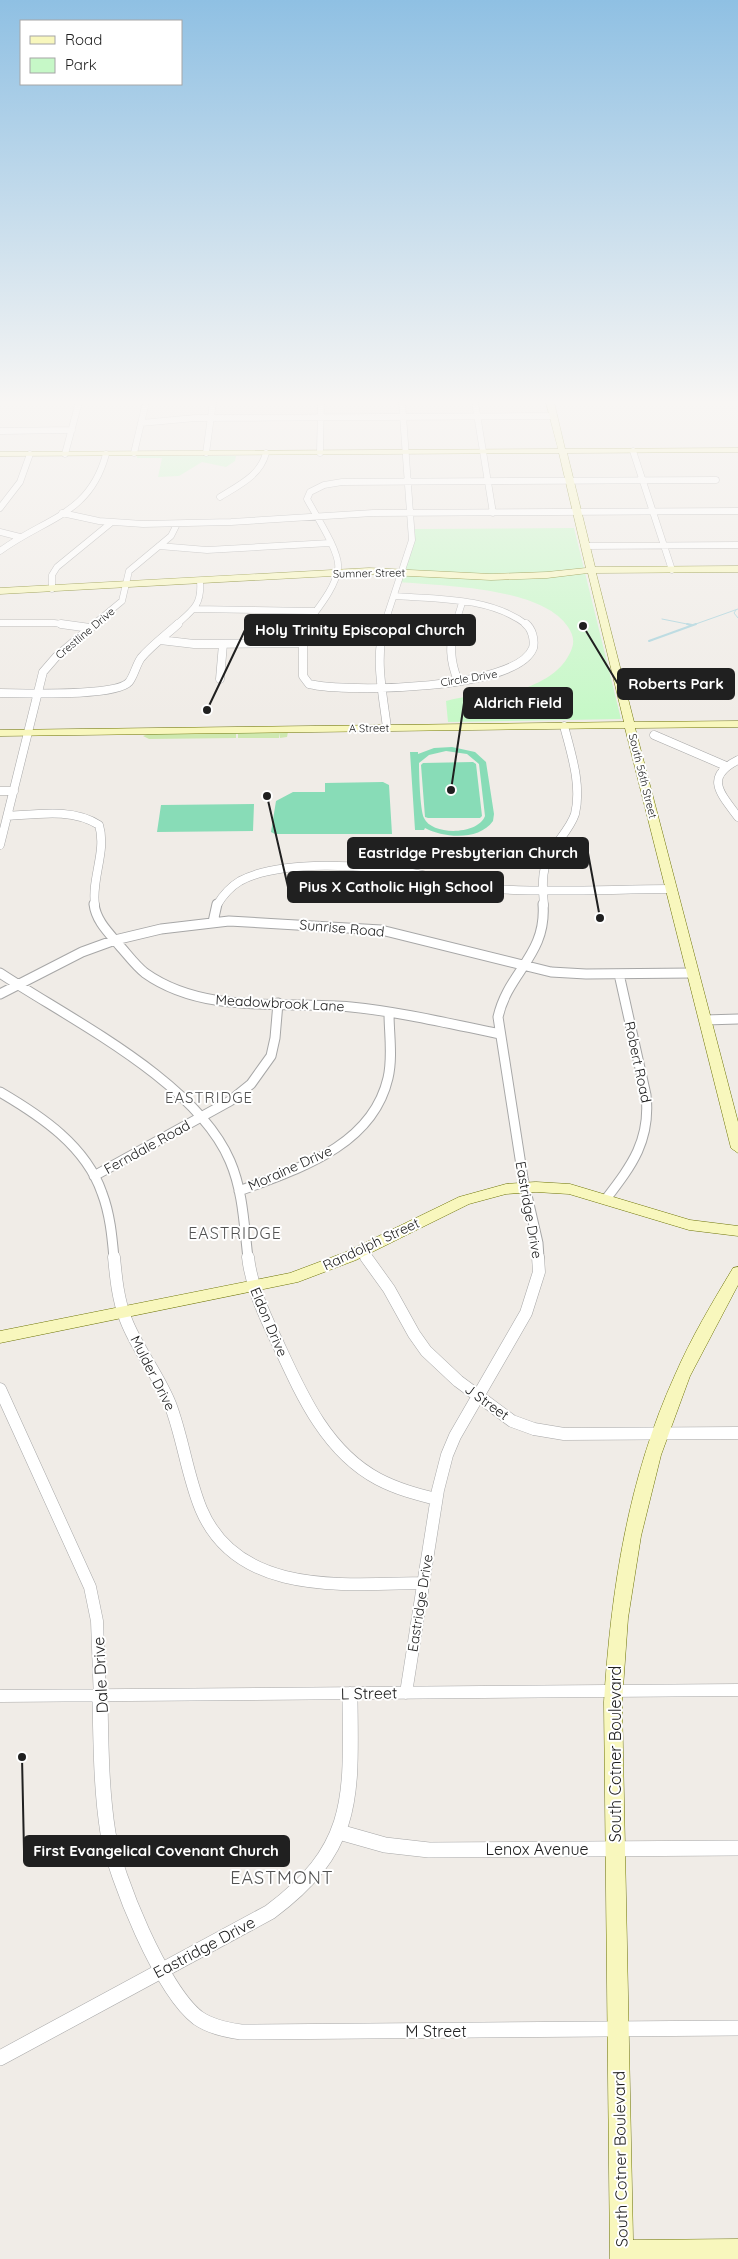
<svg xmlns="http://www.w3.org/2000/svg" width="738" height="2259" viewBox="0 0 738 2259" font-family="Quicksand,sans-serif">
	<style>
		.grass { fill: #cee8af }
		.park { fill: #c6f8c7 }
		.pitch { fill: #88dcb7; fill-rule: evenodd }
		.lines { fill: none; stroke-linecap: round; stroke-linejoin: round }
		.stream-far1 { stroke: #a9d3dc; stroke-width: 1 }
		.stream { stroke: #a9d3dc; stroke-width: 2 }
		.street-far4-casing { stroke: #a7a7a7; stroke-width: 7 }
		.street-far3-casing { stroke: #a7a7a7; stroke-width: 9 }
		.street-far2-casing { stroke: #a7a7a7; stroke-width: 11 }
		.street-far1-casing { stroke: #a7a7a7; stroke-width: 13 }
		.street-casing { stroke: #a7a7a7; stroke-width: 16 }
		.secondary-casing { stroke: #6f7509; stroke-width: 1 }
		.street-far4 { stroke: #fff; stroke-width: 6 }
		.street-far3 { stroke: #fff; stroke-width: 8 }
		.street-far2 { stroke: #fff; stroke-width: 9 }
		.street-far1 { stroke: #fff; stroke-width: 12 }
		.street { stroke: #fff; stroke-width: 15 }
		.secondary { fill: #f8f7bd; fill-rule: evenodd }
		.labels { text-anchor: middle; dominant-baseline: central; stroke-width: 4; stroke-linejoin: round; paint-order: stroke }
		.far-street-label { font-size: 11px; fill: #202020; stroke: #fff }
		.street-label { font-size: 14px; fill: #202020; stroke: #fff }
		.neighbourhood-label { font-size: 15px; letter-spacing: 1px; fill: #535353; stroke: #fff }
		.quarter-label { font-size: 16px; letter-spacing: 1px; fill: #535353; stroke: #fff }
		.near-street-label { font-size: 16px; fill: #202020; stroke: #fff }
		.near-neighbourhood-label { font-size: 18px; letter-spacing: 1px; fill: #535353; stroke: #fff }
		.leader { fill: none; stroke: #202020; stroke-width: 2 }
		.callout-dot { fill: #202020; stroke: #fff; stroke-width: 2 }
		.callout { fill: #202020; stroke: #202020; stroke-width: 2 }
		.callout-label { font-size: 15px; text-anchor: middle; font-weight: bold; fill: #fff }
	</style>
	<rect width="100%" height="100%" fill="#f0ece7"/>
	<path class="grass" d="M288,732l-1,5 -7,1 -1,-5v5h-41v-4h-2v4l-87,1 -6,-3 5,-2z"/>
	<path class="park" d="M137,456h99l-1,5 -9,6 -24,-5 -23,14 -21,1 4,-19h-25z
		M574,528l47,191 -173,3 -2,-21c27,-8 55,-4 82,-14 20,-8 37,-19 44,-39 3,-8 0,-15 -4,-21 -26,-40 -125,-41 -169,-45l13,-53z"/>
	<path class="pitch" d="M452,747l23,5 11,10 8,52 -1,7c-14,20 -49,17 -68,7l-1,2h-9l-5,-78h8v2l16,-6zM446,751l21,3 12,10 6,52c-7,19 -53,20 -61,2 -4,-8 -5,-46 -5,-55l10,-8z
		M473,762l3,2 6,52 -2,2h-52l-3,-1 -4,-52 2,-2z
		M383,782l6,3 3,49h-117l-4,-2 5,-31 17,-9h32v-9z
		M254,804l-1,27 -96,1 4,-27z"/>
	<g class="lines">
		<path class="stream-far1" d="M0,403l2,-1
			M736,610l-2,3 4,5
			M662,619l30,6
			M693,625l45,-16"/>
		<path class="stream" d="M687,624l5,1
			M649,641l47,-17"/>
		<g class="street-far4-casing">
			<path id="street-far4" d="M475,402l18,111
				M141,423l54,-5 359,-2
				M1,431l71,-1
				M633,451l39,119
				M134,453l12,-51
				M206,453l7,-51
				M320,453l1,-51
				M65,454l14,-52
				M220,497c19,-12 40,-21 46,-44
				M0,508l20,-26 10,-28
				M62,513l37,8 44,3 88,-2 142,-9 365,-2
				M0,532l20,5
				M159,546l48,4 123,-7
				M585,546l153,-1
				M0,551c45,-33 90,-36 106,-97
				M52,589v-14l5,-8 55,-45
				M394,596c43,3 97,1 133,29
				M194,609l120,2
				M0,623h54l16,2
				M93,625l29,-24 7,-30 42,-35 6,-12
				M176,625c17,-15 26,-20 24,-44
				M306,625c11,-16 29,-36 32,-56 3,-16 -23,-55 -31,-70l3,-7 14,-7 18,-3 374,-2
				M384,625l28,-85 -10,-138
				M455,625l7,-22"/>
		</g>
		<g class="street-far3-casing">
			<path id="street-far3" d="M61,624l29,4
				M306,624l-3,5v47l6,8c38,9 208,6 224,-36 2,-8 -1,-19 -7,-24
				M385,624c-11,33 -2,70 2,104
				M455,624c-6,21 -5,37 3,57
				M160,640l34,4 108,-1
				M220,679l3,-35
				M0,693c23,0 116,4 129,-11 5,-6 7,-17 12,-24 10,-12 25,-23 37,-34
				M654,735l72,31
				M738,760c-34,17 -18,33 0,57
				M0,791h14
				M8,816c30,-2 65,-8 91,9 8,26 -8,54 -4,80
				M0,845l43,-173 13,-15 39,-33
				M217,905c6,-10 13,-18 23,-24 41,-22 126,-16 172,-8 28,5 56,14 85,16 58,4 116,0 174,0
				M544,905c-2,-22 -3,-40 11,-59 7,-10 16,-20 20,-32 7,-29 -4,-61 -11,-88"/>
		</g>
		<g class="street-far2-casing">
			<path id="street-far2" d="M94,904c2,17 15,29 25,41 9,10 16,20 26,28 59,42 139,28 206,34 50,5 100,17 149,27
				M213,922l4,-18
				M0,973c71,47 196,108 230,188 13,30 14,64 18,97
				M0,994l82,-42 33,-12 46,-11 68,-8 152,9 170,42 35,2 107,-1
				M705,1020l33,-1
				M0,1092c41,24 86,54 102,101 8,21 10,43 12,65
				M94,1176l136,-75 21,-17 20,-28 4,-18 3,-35
				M239,1191c58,-22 133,-44 149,-113 5,-21 1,-44 1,-65
				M606,1199c26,-34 45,-59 40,-104l-27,-121
				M362,1251l5,7
				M539,1258l-1,-15 -15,-65 -25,-161c10,-45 49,-62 45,-113"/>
		</g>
		<g class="street-far1-casing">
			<path id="street-far1" d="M114,1257c2,21 4,43 12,63 11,29 32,54 44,84 13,34 17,71 31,105 37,88 145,75 222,74
				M248,1257c4,33 17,59 31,89 23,50 48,106 99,133 19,10 38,15 58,20
				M366,1257l23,32 25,45 12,17 32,30 54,40 22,8 30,5 174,-1
				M0,1389l90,198 7,34 3,80
				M350,1693v8
				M406,1693l32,-203 9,-35 8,-19 71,-123 13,-41 -1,-15
				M0,1696l738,-6"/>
		</g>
		<g class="street-casing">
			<path id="street" d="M100,1700c1,44 1,89 8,133 7,44 54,158 90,185 13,9 28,12 43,14l497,-4
				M339,1832l46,13 44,5 309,-2
				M0,2058l270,-146c86,-64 81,-115 80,-212"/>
		</g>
		<g class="secondary-casing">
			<path id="secondary" d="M546,402h8l11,47 173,-1v4l-171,1 28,114 143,-1v6l-142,1 38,149 104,-1v6l-103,1 103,394v31l-7,-5 -106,-420 -625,8v-6l624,-8 -36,-149 -41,5 -56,2 -122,-6 -369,20v-6l369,-20 122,6 56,-2 39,-4 -27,-115 -559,3v-4l558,-3z
				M536,1182l34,2 120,36 48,6v10l-49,-6 -120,-36 -33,-2 -30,2 -37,10 -113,56 -58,22 -298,61v-12l290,-58 56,-21 113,-55 47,-13z
				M738,1267v18l-48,91 -29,79 -20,81 -13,82 -6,84 11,538 105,-1v20h-128l-6,-557c7,-112 24,-224 71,-327 16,-37 37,-72 58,-107z"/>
		</g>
		<use href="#street-far4" class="street-far4"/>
		<use href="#street-far3" class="street-far3"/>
		<use href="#street-far2" class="street-far2"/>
		<use href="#street-far1" class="street-far1"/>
		<use href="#street" class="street"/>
		<use href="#secondary" class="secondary"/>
	</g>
	<linearGradient id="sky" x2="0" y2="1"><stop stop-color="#8fc0e3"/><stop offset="0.56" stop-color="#f8f6f4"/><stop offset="1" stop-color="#f8f6f4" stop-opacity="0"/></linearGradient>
	<rect width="738" height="718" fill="url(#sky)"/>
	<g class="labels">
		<g class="far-street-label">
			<text transform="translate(369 573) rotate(-1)">Sumner Street</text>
			<text transform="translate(85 633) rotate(-40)">Crestline Drive</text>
			<text transform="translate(469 678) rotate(-9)">Circle Drive</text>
			<text transform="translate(369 728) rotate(-1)">A Street</text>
			<text transform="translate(643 776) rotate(76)">South 56th Street</text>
		</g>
		<g class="street-label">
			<text transform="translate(342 928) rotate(5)">Sunrise Road</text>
			<text transform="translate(280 1003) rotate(3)">Meadowbrook Lane</text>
			<text transform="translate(638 1062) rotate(78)">Robert Road</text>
			<text transform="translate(147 1147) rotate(-29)">Ferndale Road</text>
			<text transform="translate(290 1168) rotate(-24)">Moraine Drive</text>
			<text transform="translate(529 1210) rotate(80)">Eastridge Drive</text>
			<text transform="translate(371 1244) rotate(-25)">Randolph Street</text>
			<text transform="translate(269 1322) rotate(67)">Eldon Drive</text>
			<text transform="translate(153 1373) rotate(63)">Mulder Drive</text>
			<text transform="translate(487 1402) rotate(36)">J Street</text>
			<text transform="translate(420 1603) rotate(-81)">Eastridge Drive</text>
		</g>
		<g class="neighbourhood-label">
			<text x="209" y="1097">EASTRIDGE</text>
		</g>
		<g class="quarter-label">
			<text x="235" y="1233">EASTRIDGE</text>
		</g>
		<g class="near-street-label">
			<text transform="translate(100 1675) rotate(-93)">Dale Drive</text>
			<text transform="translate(369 1693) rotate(-1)">L Street</text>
			<text transform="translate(615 1754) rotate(-90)">South Cotner Boulevard</text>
			<text x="537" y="1849">Lenox Avenue</text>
			<text transform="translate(204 1947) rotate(-28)">Eastridge Drive</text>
			<text x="436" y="2031">M Street</text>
			<text transform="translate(620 2159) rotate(-91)">South Cotner Boulevard</text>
		</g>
		<g class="near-neighbourhood-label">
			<text x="282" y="1877">EASTMONT</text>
		</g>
	</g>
	<path class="leader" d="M207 710L245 630M583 626L618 684M451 790L464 703M600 918L588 853M267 796L288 887M22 1757L24 1851"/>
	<g class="callout-dot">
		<circle cx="207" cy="710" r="5"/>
		<circle cx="583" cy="626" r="5"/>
		<circle cx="451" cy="790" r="5"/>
		<circle cx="600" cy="918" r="5"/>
		<circle cx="267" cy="796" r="5"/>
		<circle cx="22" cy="1757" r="5"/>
	</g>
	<g class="callout">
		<rect x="245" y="615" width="230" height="30" rx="5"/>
		<rect x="618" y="669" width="116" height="30" rx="5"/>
		<rect x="464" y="688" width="108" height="30" rx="5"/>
		<rect x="348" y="838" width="240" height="30" rx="5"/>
		<rect x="288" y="872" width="215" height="30" rx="5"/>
		<rect x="24" y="1836" width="265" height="30" rx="5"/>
	</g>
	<g class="callout-label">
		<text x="360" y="635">Holy Trinity Episcopal Church</text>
		<text x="676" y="689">Roberts Park</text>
		<text x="518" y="708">Aldrich Field</text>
		<text x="468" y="858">Eastridge Presbyterian Church</text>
		<text x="396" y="892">Pius X Catholic High School</text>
		<text x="156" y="1856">First Evangelical Covenant Church</text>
	</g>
	<rect x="20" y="20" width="162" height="65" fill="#ffffff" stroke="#a6a6a6"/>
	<rect x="30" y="36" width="25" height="8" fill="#f8f7bd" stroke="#a6a6a6"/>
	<text x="65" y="45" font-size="15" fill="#202020">Road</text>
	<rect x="30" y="58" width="25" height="15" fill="#c6f8c7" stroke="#a6a6a6"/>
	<text x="65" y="70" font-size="15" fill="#202020">Park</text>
</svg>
